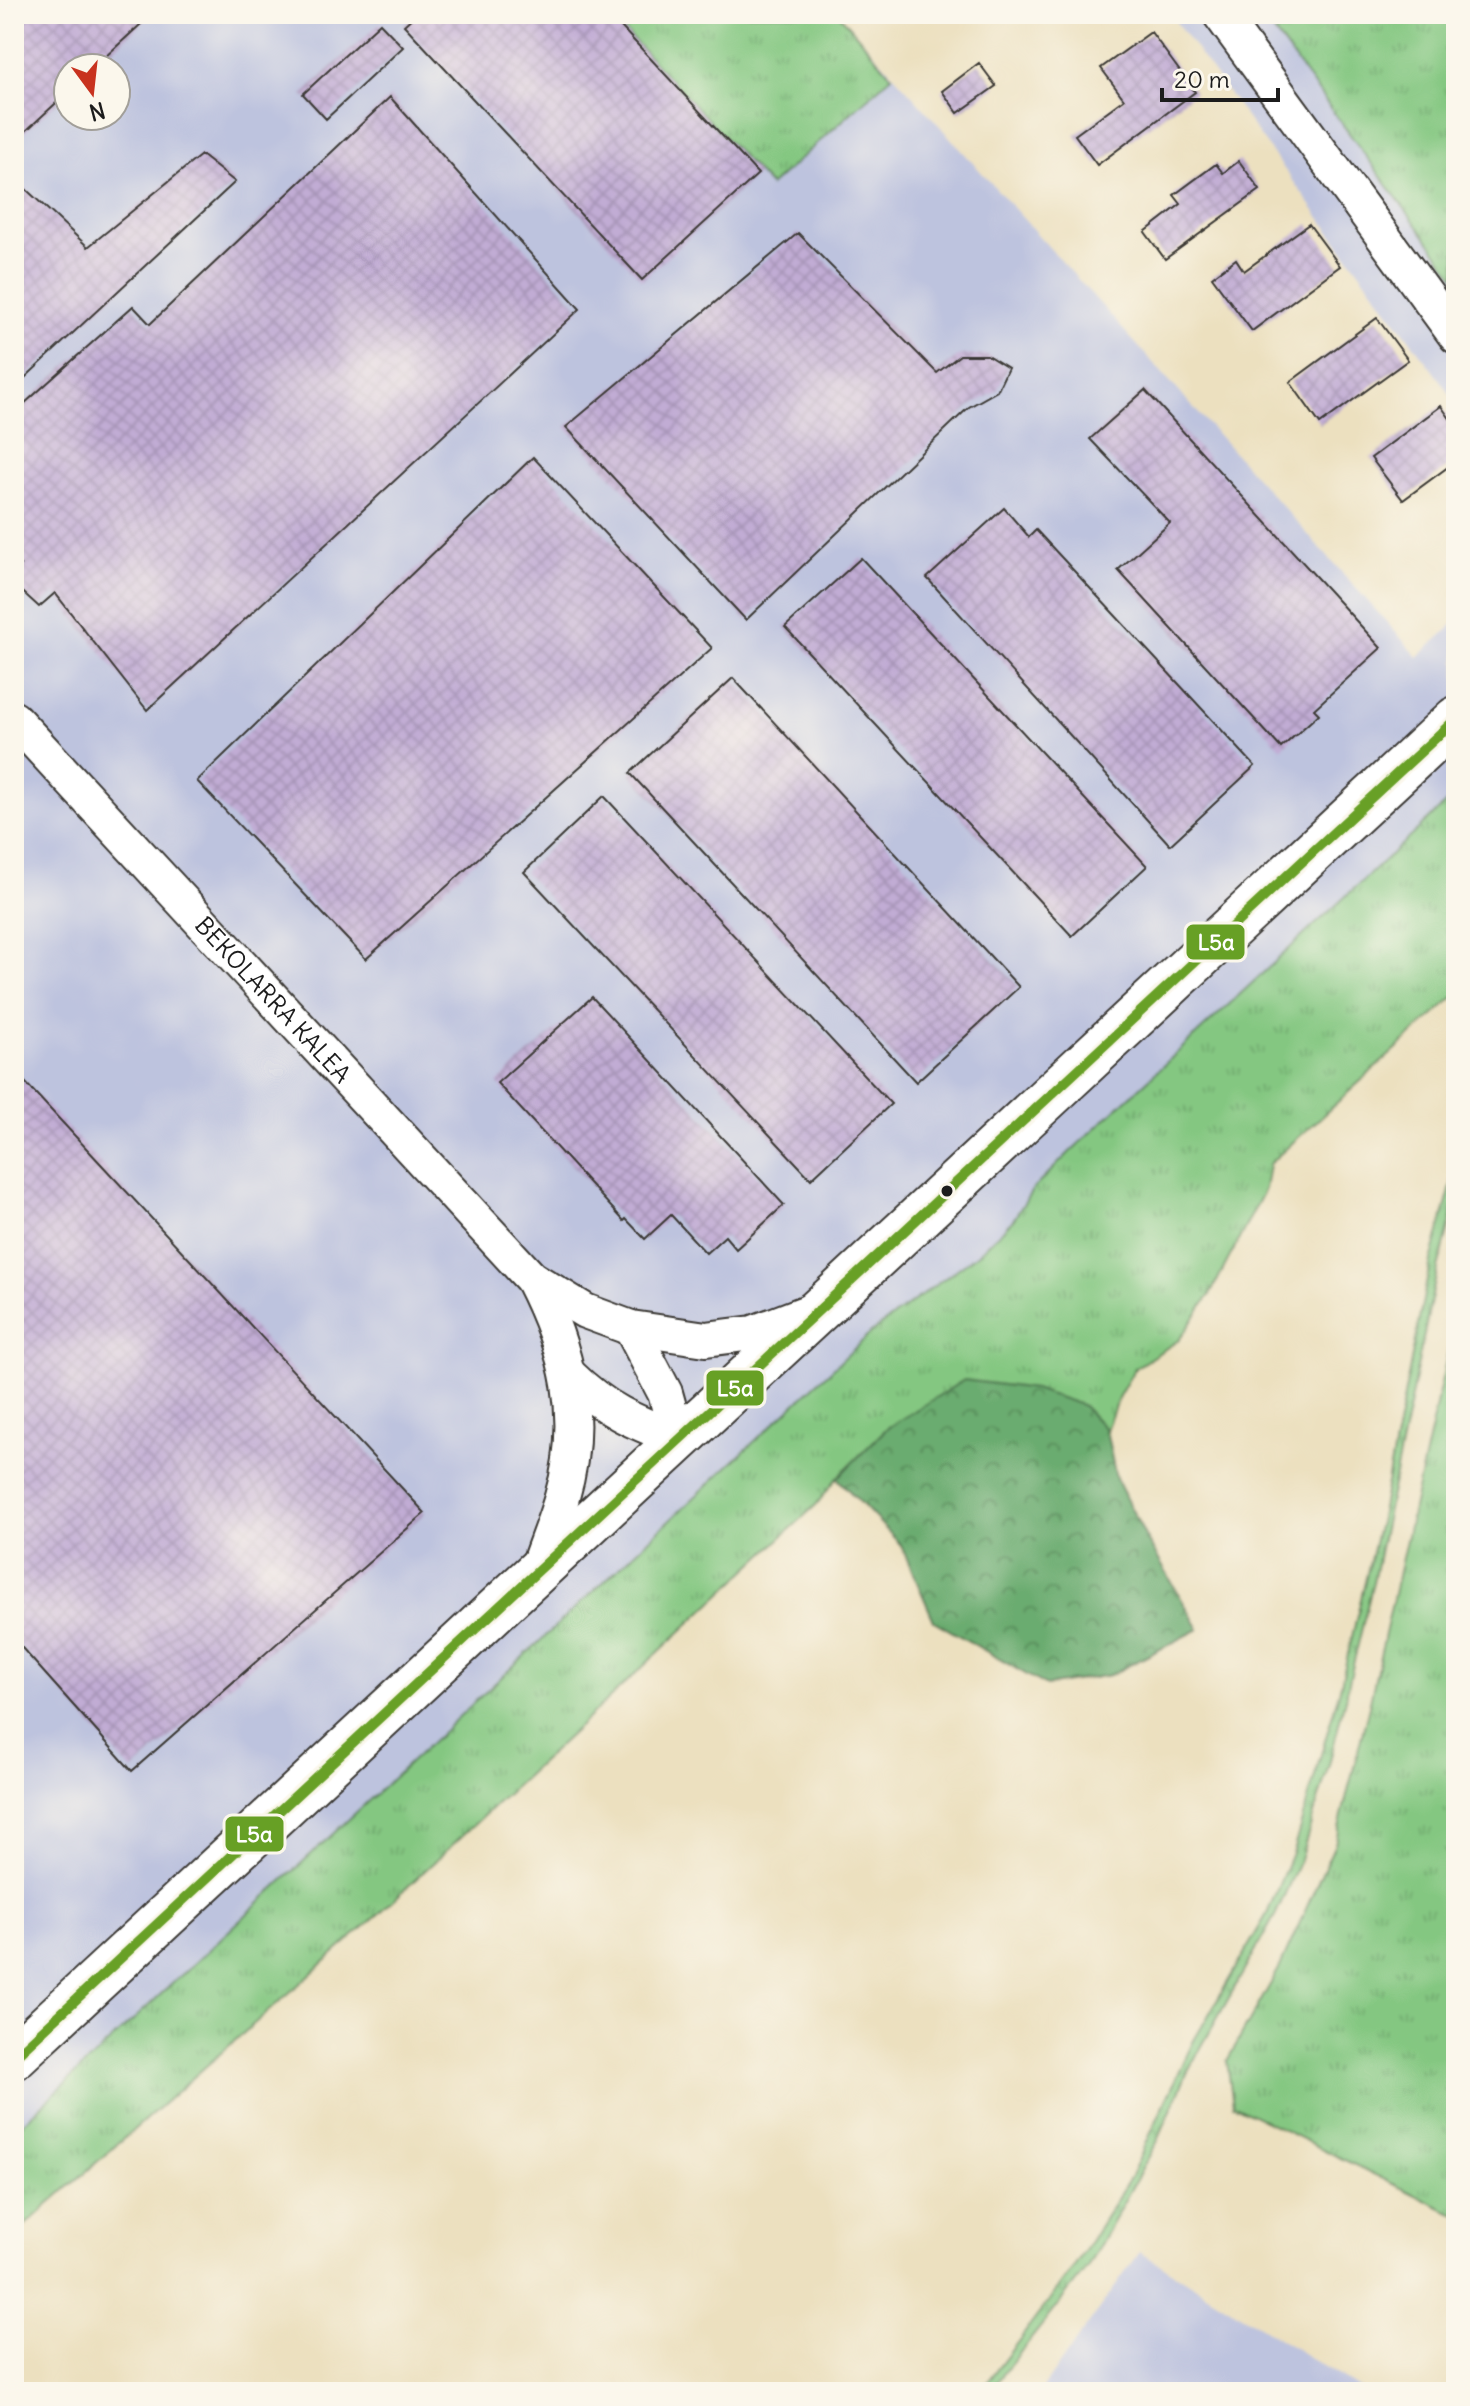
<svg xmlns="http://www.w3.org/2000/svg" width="1470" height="2406" viewBox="0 0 1470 2406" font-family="Delius,sans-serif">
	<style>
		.industrial { fill: #bdc3de; fill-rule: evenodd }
		.grass { fill: url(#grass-tufts); stroke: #50724e; stroke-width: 2 }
		.forest { fill: url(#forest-crowns); stroke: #446446; stroke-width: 2 }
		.building { fill: url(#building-cross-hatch) }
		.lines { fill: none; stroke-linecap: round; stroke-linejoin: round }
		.street-casing { stroke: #3b3934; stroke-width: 38 }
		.secondary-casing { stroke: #3b3934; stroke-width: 48 }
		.street { stroke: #fff; stroke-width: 34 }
		.secondary { stroke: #fff; stroke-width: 44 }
		.bus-1-casing { stroke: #fbf7ec; stroke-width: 16 }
		.bus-1 { stroke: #67a025; stroke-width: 10 }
		.bus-dot { fill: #1c1c1c; stroke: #fbf7ec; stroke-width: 3 }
		.labels { text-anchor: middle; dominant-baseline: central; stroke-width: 8; stroke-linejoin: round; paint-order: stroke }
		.street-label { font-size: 24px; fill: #1c1c1c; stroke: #fbf7ec }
		.line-badge { stroke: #fbf7ec; stroke-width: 3 }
		.badge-label { font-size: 22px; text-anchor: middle; font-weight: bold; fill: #fff }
	</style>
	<defs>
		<pattern id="grass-tufts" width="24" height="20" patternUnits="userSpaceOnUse" patternTransform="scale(2)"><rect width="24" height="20" fill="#84c781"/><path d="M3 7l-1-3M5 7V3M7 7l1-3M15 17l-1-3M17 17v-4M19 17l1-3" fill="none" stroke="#71aa6f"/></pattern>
		<pattern id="forest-crowns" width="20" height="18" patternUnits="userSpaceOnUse" patternTransform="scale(2)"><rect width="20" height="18" fill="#6bac6f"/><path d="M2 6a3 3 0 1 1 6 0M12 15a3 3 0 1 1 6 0" fill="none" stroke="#578b5a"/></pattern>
		<pattern id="building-cross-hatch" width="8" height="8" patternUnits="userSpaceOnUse" patternTransform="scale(2)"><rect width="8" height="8" fill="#c1acd4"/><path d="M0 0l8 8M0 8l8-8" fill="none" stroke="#a593b5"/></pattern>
	</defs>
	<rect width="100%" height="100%" fill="#fbf7ec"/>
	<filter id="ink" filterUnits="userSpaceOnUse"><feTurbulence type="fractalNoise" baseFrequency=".0125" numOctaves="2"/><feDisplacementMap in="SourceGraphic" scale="16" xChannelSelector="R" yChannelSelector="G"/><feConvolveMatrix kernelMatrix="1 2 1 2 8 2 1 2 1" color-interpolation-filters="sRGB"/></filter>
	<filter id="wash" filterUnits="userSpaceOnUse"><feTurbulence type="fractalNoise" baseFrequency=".006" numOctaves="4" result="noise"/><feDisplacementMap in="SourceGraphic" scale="32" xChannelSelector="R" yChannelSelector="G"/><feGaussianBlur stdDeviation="1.8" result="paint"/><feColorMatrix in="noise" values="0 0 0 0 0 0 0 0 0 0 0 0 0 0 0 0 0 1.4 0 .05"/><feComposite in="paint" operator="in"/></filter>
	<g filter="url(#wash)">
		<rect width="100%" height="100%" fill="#ece0bf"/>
		<path class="industrial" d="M14,14h825l579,643 38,-35v172l-385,357 -38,38 -20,31 -34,33 -107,79 -858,799zM68,68h48v48h-48z
			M1170,14h286v388l-155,-210z
			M1140,2252l225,140h-325z"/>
		<path class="grass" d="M609,14h230l53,62 -122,110z
			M1261,14h195v264z
			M1456,794v201l-187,169 -4,25 -55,106 -31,45 -44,28 -16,28 -13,34 -24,-25 -195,23 -50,50 -21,27 -445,416 -357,314v-104l858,-799 107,-79 34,-33 20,-31 38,-38z
			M1456,1168v34l-20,74 -63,306 -44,183 -29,95 -24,54 -87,155 -32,73 -70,126 -98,124h-9l92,-122 58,-92 63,-136 74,-128 27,-66 45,-156 41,-174 49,-249z
			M1456,1315v900l-223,-110 -6,-44 53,-94 55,-123 34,-138z"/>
		<path class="forest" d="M964,1380l70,9 48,16 24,25 10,48 29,58 54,93 -89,46 -64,11 -112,-65 -33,-76 -64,-67 50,-50z"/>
		<g id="blocks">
			<path class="building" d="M14,14h138l-59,54h-25v24l-54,50z
				M416,14h193l149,160 -116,106 -238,-255z
				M380,23l23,24 -77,72 -23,-25z
				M1151,32l44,60 -98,73 -22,-30 49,-36 -23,-31z
				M979,63l17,23 -38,27 -16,-22z
				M390,97l190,212 -433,401 -92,-117 -16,14 -25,-23v-14l6,-5 -6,-6v-146l119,-107 17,18z
				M201,155l34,27 -221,206v-210l74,69z
				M1239,161l21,29 -95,69 -20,-27 36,-28 -7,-9 42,-31 7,9z
				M1309,224l31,42 -88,65 -40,-54 24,-18 8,12z
				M798,233l139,140 23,-18h27l21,13 -11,23 -28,16 -223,213 -180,-193z
				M1377,318l31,42 -88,64 -30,-42z
				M1145,390l236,258 -67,61 5,5 -38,34 -163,-178 52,-47 -80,-84z
				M1441,406l15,21v34l-53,39 -32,-42z
				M533,457l179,191 -346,311 -169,-178z
				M1004,508l25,29 7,-7 219,236 -85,79 -243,-267z
				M861,558l286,308 -75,70 -287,-309z
				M733,678l286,309 -103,95 -286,-309z
				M604,796l287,308 -80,75 -287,-307z
				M592,997l192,208 -48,44 -11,-13 -19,17 -35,-38 -26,24 -19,-20 -2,2 -127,-138z
				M23,1080l402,433 -293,258 -118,-132v-550z"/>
		</g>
	</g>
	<g filter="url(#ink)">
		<use href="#blocks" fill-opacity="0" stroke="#3b3934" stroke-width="2"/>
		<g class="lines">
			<g class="street-casing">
				<g id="street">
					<path d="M1220,14l236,322"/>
					<path id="s1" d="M14,719l517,559 54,33 46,17 75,11 47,-6 60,-23"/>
					<path d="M532,1279c36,70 53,139 30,218 -7,25 -18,50 -26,75"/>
					<path d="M631,1328l34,65 13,46"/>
					<path d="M569,1375c36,35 63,46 109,64"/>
				</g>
			</g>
			<g class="secondary-casing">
				<path id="secondary" d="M14,2057l1442,-1338"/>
			</g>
			<use href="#street" class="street"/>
			<use href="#secondary" class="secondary"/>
			<g class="bus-1-casing">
				<path id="bus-1" d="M14,2057l1442,-1338"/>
			</g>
			<use href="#bus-1" class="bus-1"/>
		</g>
	</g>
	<circle class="bus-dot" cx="947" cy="1191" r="7"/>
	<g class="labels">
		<g class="street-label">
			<text stroke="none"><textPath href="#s1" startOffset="382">BEKOLARRA KALEA</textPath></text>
		</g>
	</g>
	<g class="line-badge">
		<rect x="1185" y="923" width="61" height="38" rx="8" fill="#67a025"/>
		<rect x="705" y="1369" width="60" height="38" rx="8" fill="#67a025"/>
		<rect x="224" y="1815" width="61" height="38" rx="8" fill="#67a025"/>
	</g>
	<g class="badge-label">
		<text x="1216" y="950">L5a</text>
		<text x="735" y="1396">L5a</text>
		<text x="254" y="1842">L5a</text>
	</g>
	<rect width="1470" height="2406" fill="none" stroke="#fbf7ec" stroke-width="48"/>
	<g transform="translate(92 92) rotate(165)"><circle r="38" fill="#fbf7ec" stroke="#a29f99" stroke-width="2"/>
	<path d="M0-6L14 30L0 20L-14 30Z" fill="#c8321e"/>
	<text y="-12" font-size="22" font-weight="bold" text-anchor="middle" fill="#1c1c1c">N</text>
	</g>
	<path d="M1162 88v12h116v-12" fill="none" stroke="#1c1c1c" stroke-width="4"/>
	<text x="1174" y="88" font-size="24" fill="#1c1c1c" stroke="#fbf7ec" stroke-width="6" paint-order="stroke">20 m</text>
</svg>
